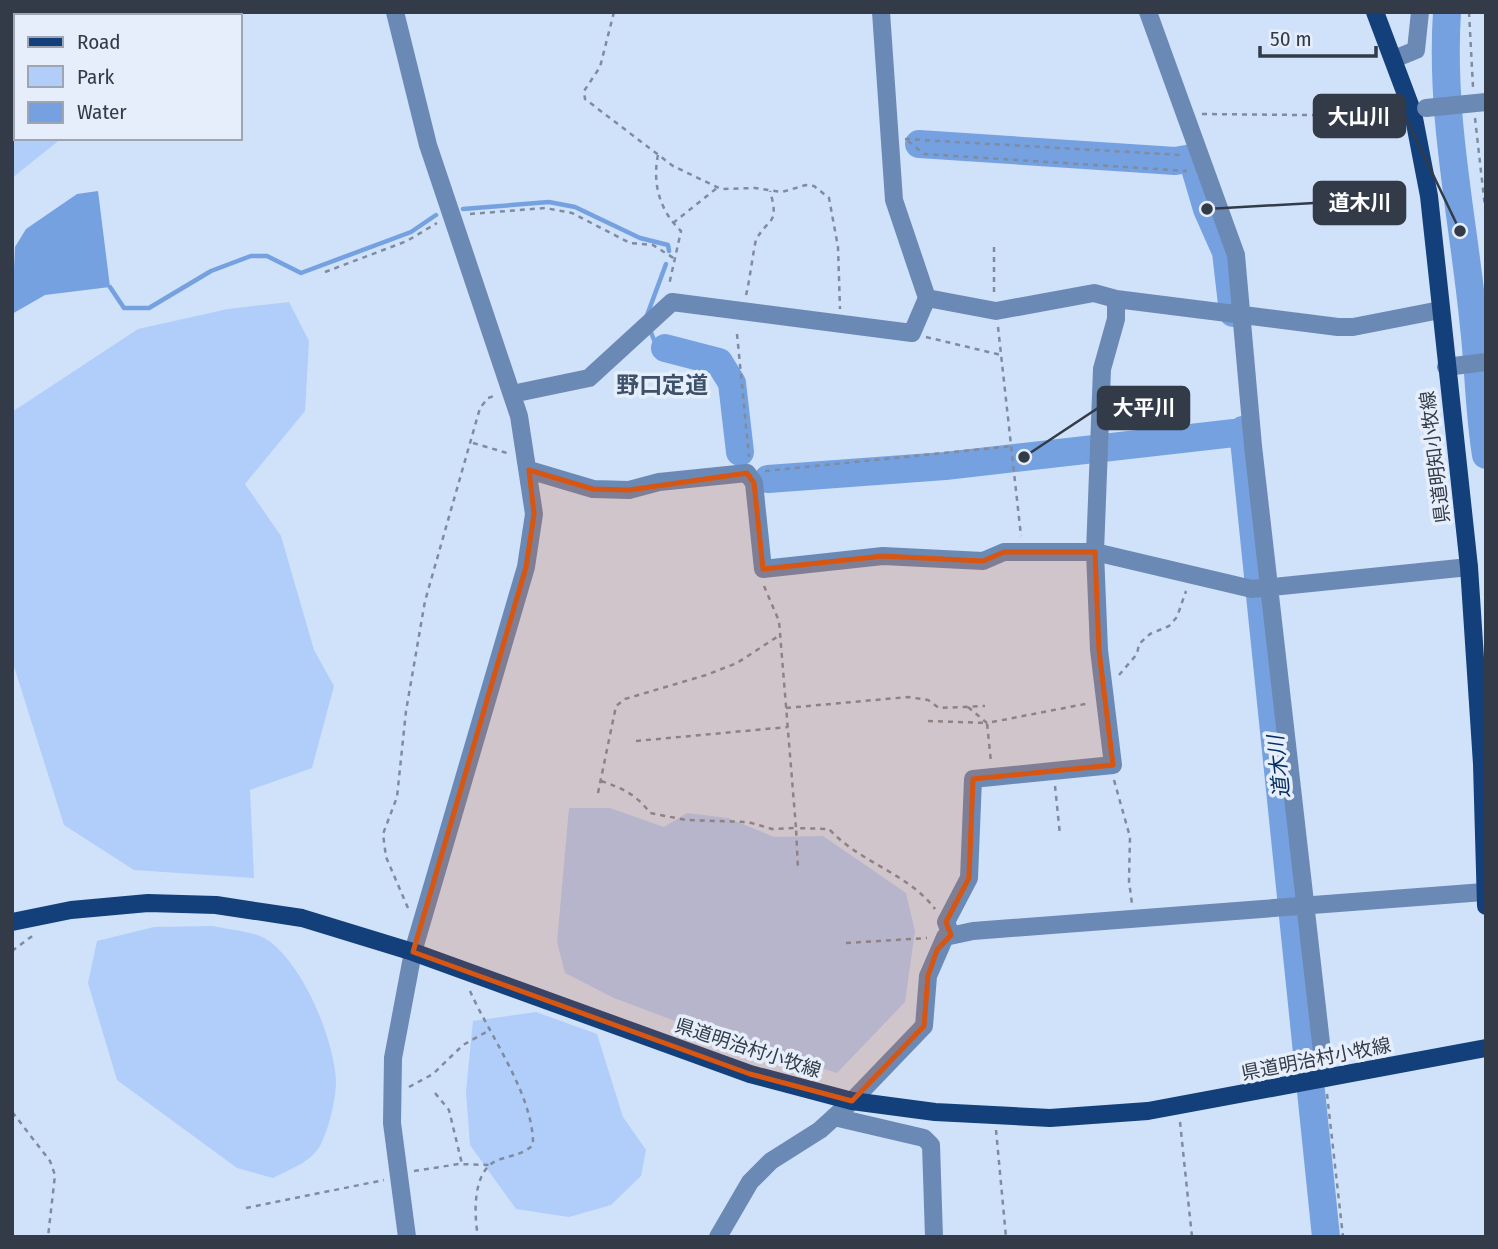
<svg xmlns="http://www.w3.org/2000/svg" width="1498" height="1249" viewBox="0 0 1498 1249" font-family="'Fira Sans Condensed','Noto Sans JP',sans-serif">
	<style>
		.green { fill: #b0cef9 }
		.water { fill: #75a1e0 }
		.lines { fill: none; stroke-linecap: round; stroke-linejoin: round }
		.stream { stroke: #75a1e0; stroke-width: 4.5 }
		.river { stroke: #75a1e0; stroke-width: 28 }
		.path { stroke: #7f8c9f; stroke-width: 2.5; stroke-dasharray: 5 5; stroke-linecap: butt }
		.minor { stroke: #6b89b5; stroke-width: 18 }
		.major { stroke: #13407b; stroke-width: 18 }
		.minor-bridge { stroke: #6b89b5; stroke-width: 18 }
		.marked { fill: #d65612; fill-opacity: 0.2; stroke: #d65612; stroke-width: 5; stroke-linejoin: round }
		.labels { text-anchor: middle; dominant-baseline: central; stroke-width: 7; stroke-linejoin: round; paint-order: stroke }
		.street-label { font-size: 19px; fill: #323b47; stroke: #e5eefa }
		.water-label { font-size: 21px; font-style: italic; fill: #032e66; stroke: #e5eefa }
		.quarter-label { font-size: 23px; font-weight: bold; fill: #3f516a; stroke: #e5eefa }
		.leader { fill: none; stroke: #323b47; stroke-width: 2.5 }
		.callout-dot { fill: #323b47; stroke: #e5eefa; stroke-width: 2.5 }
		.callout { fill: #323b47; stroke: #323b47; stroke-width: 2.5 }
		.callout-label { font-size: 21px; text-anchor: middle; font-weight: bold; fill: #fff }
	</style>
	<rect width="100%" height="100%" fill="#d0e1fa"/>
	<path class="green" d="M12,12h77v4h-73v122h46l-50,40z
		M289,302l20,39 -4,70 -60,73 36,52 33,114 20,36 -22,82 -62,22 4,88 -120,-8 -70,-45 -52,-165v-248l126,-83 90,-20z
		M569,808h41l54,19 23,-14 41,5 46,19 49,-1 83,57 9,38 -10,71 -68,71 -49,-15 -33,-16 -72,-18 -69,-26 -49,-25 -8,-31z
		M213,926c16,4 40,5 53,13 37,24 68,100 70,142 0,19 -7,47 -15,63 -9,18 -31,25 -48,34l-36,-10 -120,-88 -29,-97 9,-42 57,-14z
		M536,1012l61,22 26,83 23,33 -5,26 -30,29 -42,12 -53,-8 -46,-64 -4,-53 7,-71z"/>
	<path class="water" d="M98,191l12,96 -65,8 -33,19 3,-67 11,-18 51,-35z"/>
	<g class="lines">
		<path class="stream" d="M463,209l86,-7 26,5 65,31 28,7 1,6
			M110,287l14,21h25l62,-37 40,-15h16l34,17 110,-41 25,-17
			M646,318l20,-54
			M650,330l4,10 11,8"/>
		<path class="river" d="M1447,12c-7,107 17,209 27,315 5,43 5,85 12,128
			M919,144l256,17 17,-3 15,51 19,43 7,61
			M665,348l54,14 13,21 8,69
			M1243,430l83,807
			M768,479l177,-13 298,-34"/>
		<path class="path" d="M614,12l-14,55 -16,24 1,8 88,67 48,23 34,-1 27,4 24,-7 8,1 15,12 9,49 2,62
			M1469,12l4,75
			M1202,114l196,2
			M1475,118l11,98
			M905,139l276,16
			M908,141l16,13 263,17
			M658,155c-6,29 2,56 23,76l-12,54
			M470,214l75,-6 27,5 58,30 23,2 22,14
			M673,223l44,-35
			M325,272l82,-31 30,-18
			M994,292v-49
			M746,295c3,-10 8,-49 10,-55 12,-23 24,-14 14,-49
			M998,327l23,209
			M737,334l12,123
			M926,337l75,18
			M473,443l34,10
			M765,471l248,-25
			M764,586l15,35 17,207 33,1c31,34 79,44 106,80
			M1119,675l18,-21 2,-10 11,-10 19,-8 8,-9 9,-26
			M968,707l19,16 103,-20
			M786,708l122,-11 20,3 11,8 46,-2
			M928,721l59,2 4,39
			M636,741l152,-14
			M1114,780l16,57 -1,44 3,23
			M601,781c21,7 36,14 49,32l36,7 62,2 24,7 24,-1 2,41
			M1055,786l5,49
			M598,793l18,-87 9,-7 81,-24 31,-12 43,-28
			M408,908l-22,-51 -3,-23 14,-37 9,-86 19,-110 55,-193 8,-10 9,-3
			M846,943l81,-5
			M12,951l23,-17
			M470,991c20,45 64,105 63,154 -11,10 -21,10 -35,15 -26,10 -24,54 -20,77
			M409,1087l24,-13 30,-29 25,-14
			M12,1092l1,21 37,48 5,14 -7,62
			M435,1093l14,17 13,54
			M1327,1094l16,143
			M1180,1122l12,115
			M996,1130l10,107
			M414,1171l45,-7 31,1
			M246,1208l138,-28"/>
		<path class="minor" d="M395,12l33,133 91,271 15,98 -8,53 -113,385 -20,106 -1,65 15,114
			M1148,12l88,243 17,191 72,632
			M1394,59l22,-9 4,-38
			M927,298l69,13 98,-18 22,6 222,28h15l87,-17
			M1446,367l40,-5
			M512,394l77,-16 83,-76 240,31 15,-35 -33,-98 -13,-188
			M529,470l64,19 36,1 30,-8 88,-9 7,10 9,86 120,-13 100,5 21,-9h91l157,37 217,-22
			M951,935l-5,-13 23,-44 4,-99 140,-14 -14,-115 -4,-98 7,-183 14,-50v-20
			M834,1117l90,21 7,7 3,92
			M718,1237l32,-55 21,-21 49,-31 32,-29 72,-75 4,-50 17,-39 28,-6 511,-39"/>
		<path class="major" d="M1375,12l38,101 16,83 40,371 13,197 4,142
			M12,922l59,-12 77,-7 68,2 86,13 111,34 337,122 102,27 83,11 115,6 98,-7 338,-63"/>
		<path class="minor-bridge" d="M1426,108l60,-6"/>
	</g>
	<path class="marked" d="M529,470l64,19 36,1 118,-17 7,10 9,86 120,-13 100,5 21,-9h91l4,98 14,115 -140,14 -4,99 -23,44 5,13 -14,15 -9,26 -4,50 -72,75 -102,-27 -337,-122 113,-385 8,-53z"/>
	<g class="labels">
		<g class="street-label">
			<text transform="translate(1435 457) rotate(-97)">県道明知小牧線</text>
			<text transform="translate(748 1048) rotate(18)">県道明治村小牧線</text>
			<text transform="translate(1316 1059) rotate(-11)">県道明治村小牧線</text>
		</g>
		<g class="water-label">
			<text transform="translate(1279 767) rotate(-96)">道木川</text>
		</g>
		<g class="quarter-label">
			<text x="662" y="385">野口定道</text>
		</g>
	</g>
	<path class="leader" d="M1460 231L1405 116M1207 209L1314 203M1024 457L1098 408"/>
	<g class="callout-dot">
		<circle cx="1460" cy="231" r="7"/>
		<circle cx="1207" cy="209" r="7"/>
		<circle cx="1024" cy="457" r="7"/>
	</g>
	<g class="callout">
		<rect x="1314" y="95" width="91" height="42" rx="7"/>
		<rect x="1314" y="182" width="91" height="42" rx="7"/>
		<rect x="1098" y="387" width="91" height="42" rx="7"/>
	</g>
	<g class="callout-label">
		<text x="1359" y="124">大山川</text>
		<text x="1360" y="210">道木川</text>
		<text x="1144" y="415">大平川</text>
	</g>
	<rect width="1498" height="1249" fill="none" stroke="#323b47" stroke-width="28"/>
	<rect x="14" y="14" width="228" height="126" fill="#e5eefa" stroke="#9da6b2" stroke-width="2"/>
	<rect x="28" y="37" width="35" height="10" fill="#13407b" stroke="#9da6b2" stroke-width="2"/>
	<text x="77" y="49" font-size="21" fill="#323b47">Road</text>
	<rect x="28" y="66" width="35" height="21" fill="#b0cef9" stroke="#9da6b2" stroke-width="2"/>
	<text x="77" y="84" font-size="21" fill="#323b47">Park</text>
	<rect x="28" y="102" width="35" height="21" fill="#75a1e0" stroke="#9da6b2" stroke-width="2"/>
	<text x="77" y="119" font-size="21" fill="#323b47">Water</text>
	<path d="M1260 46v10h116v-10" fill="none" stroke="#323b47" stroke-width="3.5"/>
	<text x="1270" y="46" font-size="21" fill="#323b47" stroke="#e5eefa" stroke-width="5" paint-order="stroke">50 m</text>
</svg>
